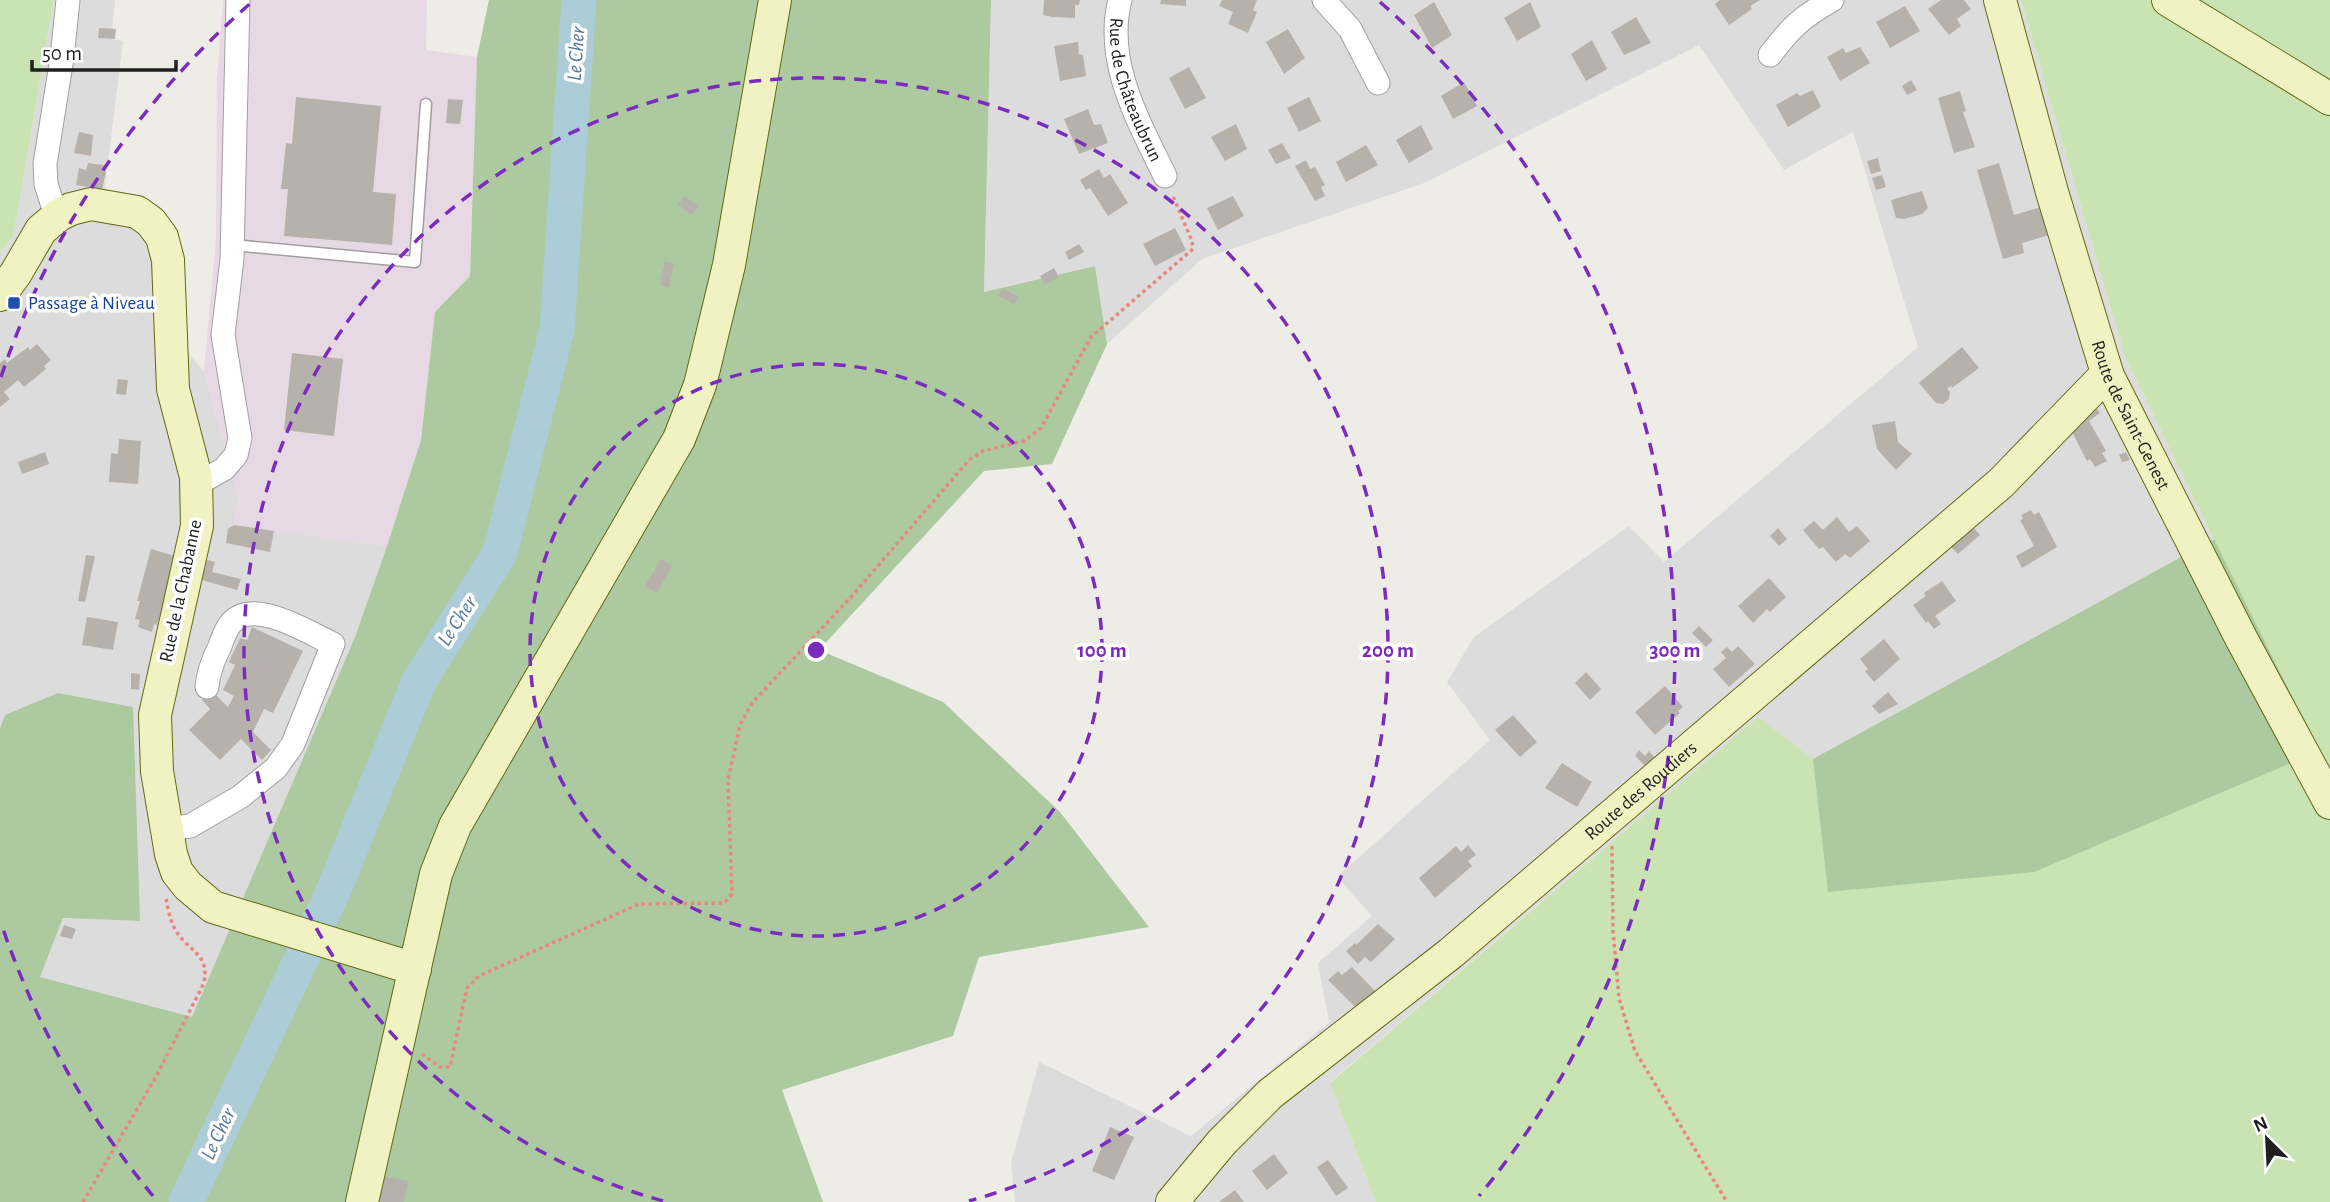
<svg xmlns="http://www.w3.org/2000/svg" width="2330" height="1202" viewBox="0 0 2330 1202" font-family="'Alegreya Sans',sans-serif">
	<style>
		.residential { fill: #dddcdc }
		.industrial { fill: #e7d9e4 }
		.grass { fill: #cae3b2 }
		.forest { fill: #acc9a0 }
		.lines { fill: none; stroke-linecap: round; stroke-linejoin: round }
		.river { stroke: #accdd7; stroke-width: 35 }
		.building { fill: #b7b1ac }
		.lane-casing { stroke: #a0a0a0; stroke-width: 13 }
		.street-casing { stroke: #a0a0a0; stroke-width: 25 }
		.secondary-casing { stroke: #616a12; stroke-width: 34 }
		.path { stroke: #e9877c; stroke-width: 3.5; stroke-dasharray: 3.5 3.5; stroke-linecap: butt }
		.lane { stroke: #fff; stroke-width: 10 }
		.street { stroke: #fff; stroke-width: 23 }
		.secondary { stroke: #f0f2c1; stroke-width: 32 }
		.ring { fill: none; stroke: #7b2cbf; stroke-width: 3.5; stroke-dasharray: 12 9 }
		.transit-dot { fill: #1a4fb4; stroke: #fff; stroke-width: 2.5 }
		.labels { text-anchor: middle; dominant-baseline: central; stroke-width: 7; stroke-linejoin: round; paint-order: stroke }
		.street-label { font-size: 19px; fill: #1f1f1f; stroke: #fff }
		.transit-label { font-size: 19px; fill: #164399; stroke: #fff; text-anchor: start }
		.water-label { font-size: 21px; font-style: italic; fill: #53789c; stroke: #fff }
		.centre { fill: #7b2cbf; stroke: #fff; stroke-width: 3.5 }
		.ring-label { font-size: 21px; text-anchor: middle; font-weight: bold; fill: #7b2cbf; stroke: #fff; stroke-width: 7; stroke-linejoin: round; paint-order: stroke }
	</style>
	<rect width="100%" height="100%" fill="#eeece6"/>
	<path class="residential" d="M54,0h61l-4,39 12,2 -19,153 54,10 15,21 11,27 3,100 17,19 35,128 -5,25 153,22 -32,91 -163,381 -152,-41 23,-59 77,3 -135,-206 -5,13v-476l13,-15z
		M991,0h1030l104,357 89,182 -401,220 -55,-42 -428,365 46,120h-361l-4,-39 28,-101 152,74 138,-114 -11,-59 54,-47 -35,-39 153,-137 -43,-58 27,-45 155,-111 35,36 254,-215 -65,-215 -69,38 -85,-125 -275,138 -222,76 -95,85 -12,-78 -111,26z"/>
	<path class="industrial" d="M223,0h204l-1,50 51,7 -7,219 -35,36 -14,128 -34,106 -153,-21 5,-26 -35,-128 12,-133 1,-160z"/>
	<path class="grass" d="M0,0h54l-41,237 -13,15z
		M2021,0h309v1202h-954l-46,-119 428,-366 55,42 401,-220 -89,-182z"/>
	<path class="forest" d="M489,0h502l-7,292 111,-26 12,78 -55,120 -68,7 -165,179 124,52 117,110 89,115 -170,30 -26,79 -171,54 41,112h-823v-474l5,-13 53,-22 75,14 7,214 -77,-3 -23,59 152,40 163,-380 32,-91 34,-106 14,-128 35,-36 7,-219z
		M2214,539l105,212 -285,121 -206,20 -15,-133z"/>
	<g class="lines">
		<path class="river" d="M186,1202l146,-308 87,-213 81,-128 57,-224 22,-329"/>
	</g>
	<path class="building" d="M1044,0h36l-1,5h-4v13l-23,-1 -9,-2z
		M1161,0h25v6l-26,-2z
		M1222,0h35l-4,10 4,2 -9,21 -20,-9 5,-12 -14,-6z
		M1720,0h40l-10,6 2,3 -23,16 -14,-21z
		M1941,0h23l7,9 -14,10 4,7 -12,9 -21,-26z
		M1434,2l18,33 -20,13 -18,-33z
		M1530,2l11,25 -24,14 -13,-23z
		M1905,6l15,25 -30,17 -14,-26z
		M1636,17l15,26 -27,12 -13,-23z
		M99,28l17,1 -1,10 -17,-1z
		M1288,29l17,29 -21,16 -18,-32z
		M1592,40l15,29 -21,12 -15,-27z
		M1078,42l1,12 4,1 3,21 -26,5 -6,-35z
		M1860,47l10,16 -30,18 -13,-24 16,-9 3,5z
		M1189,67l17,31 -21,11 -16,-31z
		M1911,80l6,10 -10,5 -5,-9z
		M1464,82l13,24 -24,13 -12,-23z
		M1813,90l8,17 -33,20 -12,-22 21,-12 3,3z
		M1960,91l6,20 -3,1 12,35 -21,6 -16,-55z
		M296,97l85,9 -8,86 23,2 -4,51 -108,-9 4,-47h-7l5,-46 6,1z
		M1309,97l12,24 -22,11 -12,-24z
		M448,99l15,1 -3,24 -14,-1z
		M1088,109l6,16 7,-1 7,19 -29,11 -15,-35z
		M1236,124l11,25 -22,12 -14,-24z
		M1421,125l12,24 -24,14 -13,-23z
		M79,132l14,3 -2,21 -17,-3z
		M1282,143l9,15 -15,6 -8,-14z
		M1366,145l12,20 -32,17 -10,-20z
		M1878,158l3,13 -10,3 -4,-13z
		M1306,160l4,9 5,-2 10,18 -4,2 4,9 -10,5 -20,-35z
		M88,163l16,2 -1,6 3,1 -4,17 -26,-4 3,-17 7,2z
		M1999,163l15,52 27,-8 8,28 -27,8 2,10 -21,6 -26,-89z
		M1099,169l5,9 6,-4 18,29 -20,13 -18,-28 -4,2 -6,-10z
		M1882,175l4,12 -10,3 -4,-12z
		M1922,191l6,17 -6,6 -18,5 -8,-1 -5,-18z
		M684,196l15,10 -7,9 -14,-10z
		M1233,196l11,20 -26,14 -11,-22z
		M1175,228l11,22 -31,16 -12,-22z
		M1079,244l5,8 -15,8 -4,-8z
		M665,261l9,3 -5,24 -9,-3z
		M1054,268l5,9 -14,8 -5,-9z
		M1003,288l15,9 -4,7 -16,-8z
		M37,344l14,16 -7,6 2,3 -22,18 -6,-7 -14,12 6,7 -10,8v-44l5,-4 2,4 21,-16 2,3z
		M1962,347l17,21 -27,20 -1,-2 -4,3 3,3 -1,7 -6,5 -7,-1 -17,-20z
		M292,353l51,6 -9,77 -50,-6z
		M118,379l10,1 -2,15 -10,-1z
		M2093,402l7,11 -11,8 17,30 -4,2 5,8 -12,6 -5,-8 -3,2 -18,-35z
		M1895,421l3,21 14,12 -16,16 -19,-21 -5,-24z
		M119,439l22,2 -3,43 -29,-2 2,-29 7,1z
		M45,452l4,12 -27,10 -4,-12z
		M2126,452l4,8 -8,2 -3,-7z
		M2031,510l3,5 5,-3 18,35 -35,21 -6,-12 18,-10 -14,-26 3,-1 -2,-4z
		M1837,517l12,15 8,-6 13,15 -20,17 -5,-4 -9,8 -13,-15 -4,2 -16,-19 11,-9 9,9z
		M1969,523l11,12 -22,19 -12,-12z
		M234,525l40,6 -4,21 -44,-9 2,-14z
		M1778,528l9,11 -8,7 -9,-10z
		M151,549l27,8 -8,49 -7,-2 -6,21 -3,-1 -2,8 -14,-5 2,-7 -5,-1 5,-18h-3z
		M86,555l9,1 -10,46 -7,-1z
		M661,559l11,7 -15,27 -12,-7z
		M207,560l8,2 -3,10 29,7 -4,11 -39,-11 3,-11 4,2z
		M1769,578l17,19 -16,15 -3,-3 -14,14 -15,-17z
		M1942,581l14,20 -21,15 6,8 -7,5 -6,-8 -2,2 -13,-18 13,-9 -2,-3z
		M87,617l31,5 -5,28 -31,-5z
		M1699,626l14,14 -7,7 -14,-14z
		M252,627l51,24 -30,62 -9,-4 -11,23 18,18 -9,10 -21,-21 -21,21 -31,-30 21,-21 -8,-9 10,-9 16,16 6,-11 -11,-6 12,-25 -6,-3 11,-24 7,2z
		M1884,639l16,20 -26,23 -9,-11 3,-2 -8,-10z
		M1738,646l17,18 -26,23 -16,-18 13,-11 -5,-6 6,-5 5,5z
		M1586,672l15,17 -11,11 -15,-17z
		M131,673l9,1 -1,16 -8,-1z
		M1665,686l18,21 -5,4 2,2 -25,22 -20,-23z
		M1888,692l10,12 -19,10 -7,-8z
		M1513,715l24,27 -17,15 -25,-27z
		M1639,750l6,6 4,-5 6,7 -10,8 -10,-10z
		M1562,763l30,19 -15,25 -32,-19z
		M1468,845l8,10 -8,6 4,5 -37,32 -16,-20 37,-32 5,6z
		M1378,924l17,15 -24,23 -6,-5 -7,7 -12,-13 9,-8 1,2z
		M64,925l12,4 -4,10 -12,-3z
		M1352,967l25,26 -19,17 -30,-30 10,-9 4,4z
		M1110,1127l24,10 -20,43 -22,-9z
		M1274,1154l14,19 -21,17 -15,-19z
		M1328,1160l20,28 -12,8 -19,-29z
		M384,1176l24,5 -4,21h-25z
		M1235,1190l9,12h-25z"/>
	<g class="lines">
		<g class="lane-casing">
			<path id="lane" d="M233,245l182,17 11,-158"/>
		</g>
		<g class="street-casing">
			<g id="street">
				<path id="s1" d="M1120,0c-16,62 19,122 45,176"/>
				<path d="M1324,0l26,29 28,54"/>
				<path d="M1770,55c21,-28 32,-38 62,-55"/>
				<path d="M59,215l-6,-9 -7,-22 -1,-20 17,-106 6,-58"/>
				<path d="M197,484l27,-15 12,-14 4,-17 -17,-103 9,-76 6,-259"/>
				<path d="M167,829l23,-3 50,-29 36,-29 17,-24 40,-100c-24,-11 -78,-46 -101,-22 -6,6 -9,16 -12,24 -7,14 -12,26 -13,41"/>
			</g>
		</g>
		<g class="secondary-casing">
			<g id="secondary">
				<path id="s2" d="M2000,0l52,192 56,184 133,262 89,165"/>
				<path d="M2168,0l162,99"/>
				<path d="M0,295l16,-22 25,-43 18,-15 12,-6 20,-5 46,8 14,10 11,15 6,23 5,129 23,88 1,49 -42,189 2,56 14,83 6,18 11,14 25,21 202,62"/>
				<path d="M362,1202l74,-328 19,-48 224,-387 21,-54 29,-120 46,-265"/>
				<path id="s3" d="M1172,1202l50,-60 48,-48 181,-141 550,-470 100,-103 7,-4"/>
			</g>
		</g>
		<path class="path" d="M1612,846l1,85 6,67 16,53 92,151
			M422,1054l18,13h10l17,-79 12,-12 160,-72 85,-1 8,-9 -4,-114 12,-55 12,-22 99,-106 118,-137 14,-9 41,-10 17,-13 50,-91 102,-88 -1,-8 -20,-47
			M83,1202l74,-127 47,-92c6,-29 -15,-31 -28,-52 -6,-10 -8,-22 -10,-33"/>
		<use href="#lane" class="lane"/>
		<use href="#street" class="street"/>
		<use href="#secondary" class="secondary"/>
	</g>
	<g class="ring">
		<circle cx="816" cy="650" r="286"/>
		<path d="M663 1201A572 572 0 1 1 969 1201"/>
		<path d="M153 1196A859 859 0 0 1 1 923M1 377A859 859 0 0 1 252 2M1380 2A859 859 0 0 1 1479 1196"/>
	</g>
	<rect class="transit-dot" x="7" y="296" width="14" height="14" rx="3.5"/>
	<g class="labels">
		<g class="street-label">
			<text stroke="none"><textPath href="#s1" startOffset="93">Rue de Châteaubrun</textPath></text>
			<text stroke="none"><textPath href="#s2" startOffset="436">Route de Saint-Genest</textPath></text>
			<text transform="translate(181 591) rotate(-78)">Rue de la Chabanne</text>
			<text stroke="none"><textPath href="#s3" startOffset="625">Route des Roudiers</textPath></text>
		</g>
		<g class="transit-label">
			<text x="28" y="303">Passage à Niveau</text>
		</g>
		<g class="water-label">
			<text transform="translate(576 54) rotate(-86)">Le Cher</text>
			<text transform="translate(457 621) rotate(-57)">Le Cher</text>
			<text transform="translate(218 1134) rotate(-65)">Le Cher</text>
		</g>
	</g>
	<circle cx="816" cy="650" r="10" class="centre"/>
	<g class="ring-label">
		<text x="1102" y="657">100 m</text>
		<text x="1388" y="657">200 m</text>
		<text x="1675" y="657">300 m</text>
	</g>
	<g transform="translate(2267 1139) rotate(336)" stroke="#ffffff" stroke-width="5" paint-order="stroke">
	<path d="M0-5L12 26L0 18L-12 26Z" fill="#1f1f1f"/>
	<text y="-10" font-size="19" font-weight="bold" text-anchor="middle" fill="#1f1f1f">N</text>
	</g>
	<path d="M32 60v10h144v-10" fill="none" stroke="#1f1f1f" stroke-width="3.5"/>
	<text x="42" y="60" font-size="21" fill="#1f1f1f" stroke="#ffffff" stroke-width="5" paint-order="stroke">50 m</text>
</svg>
